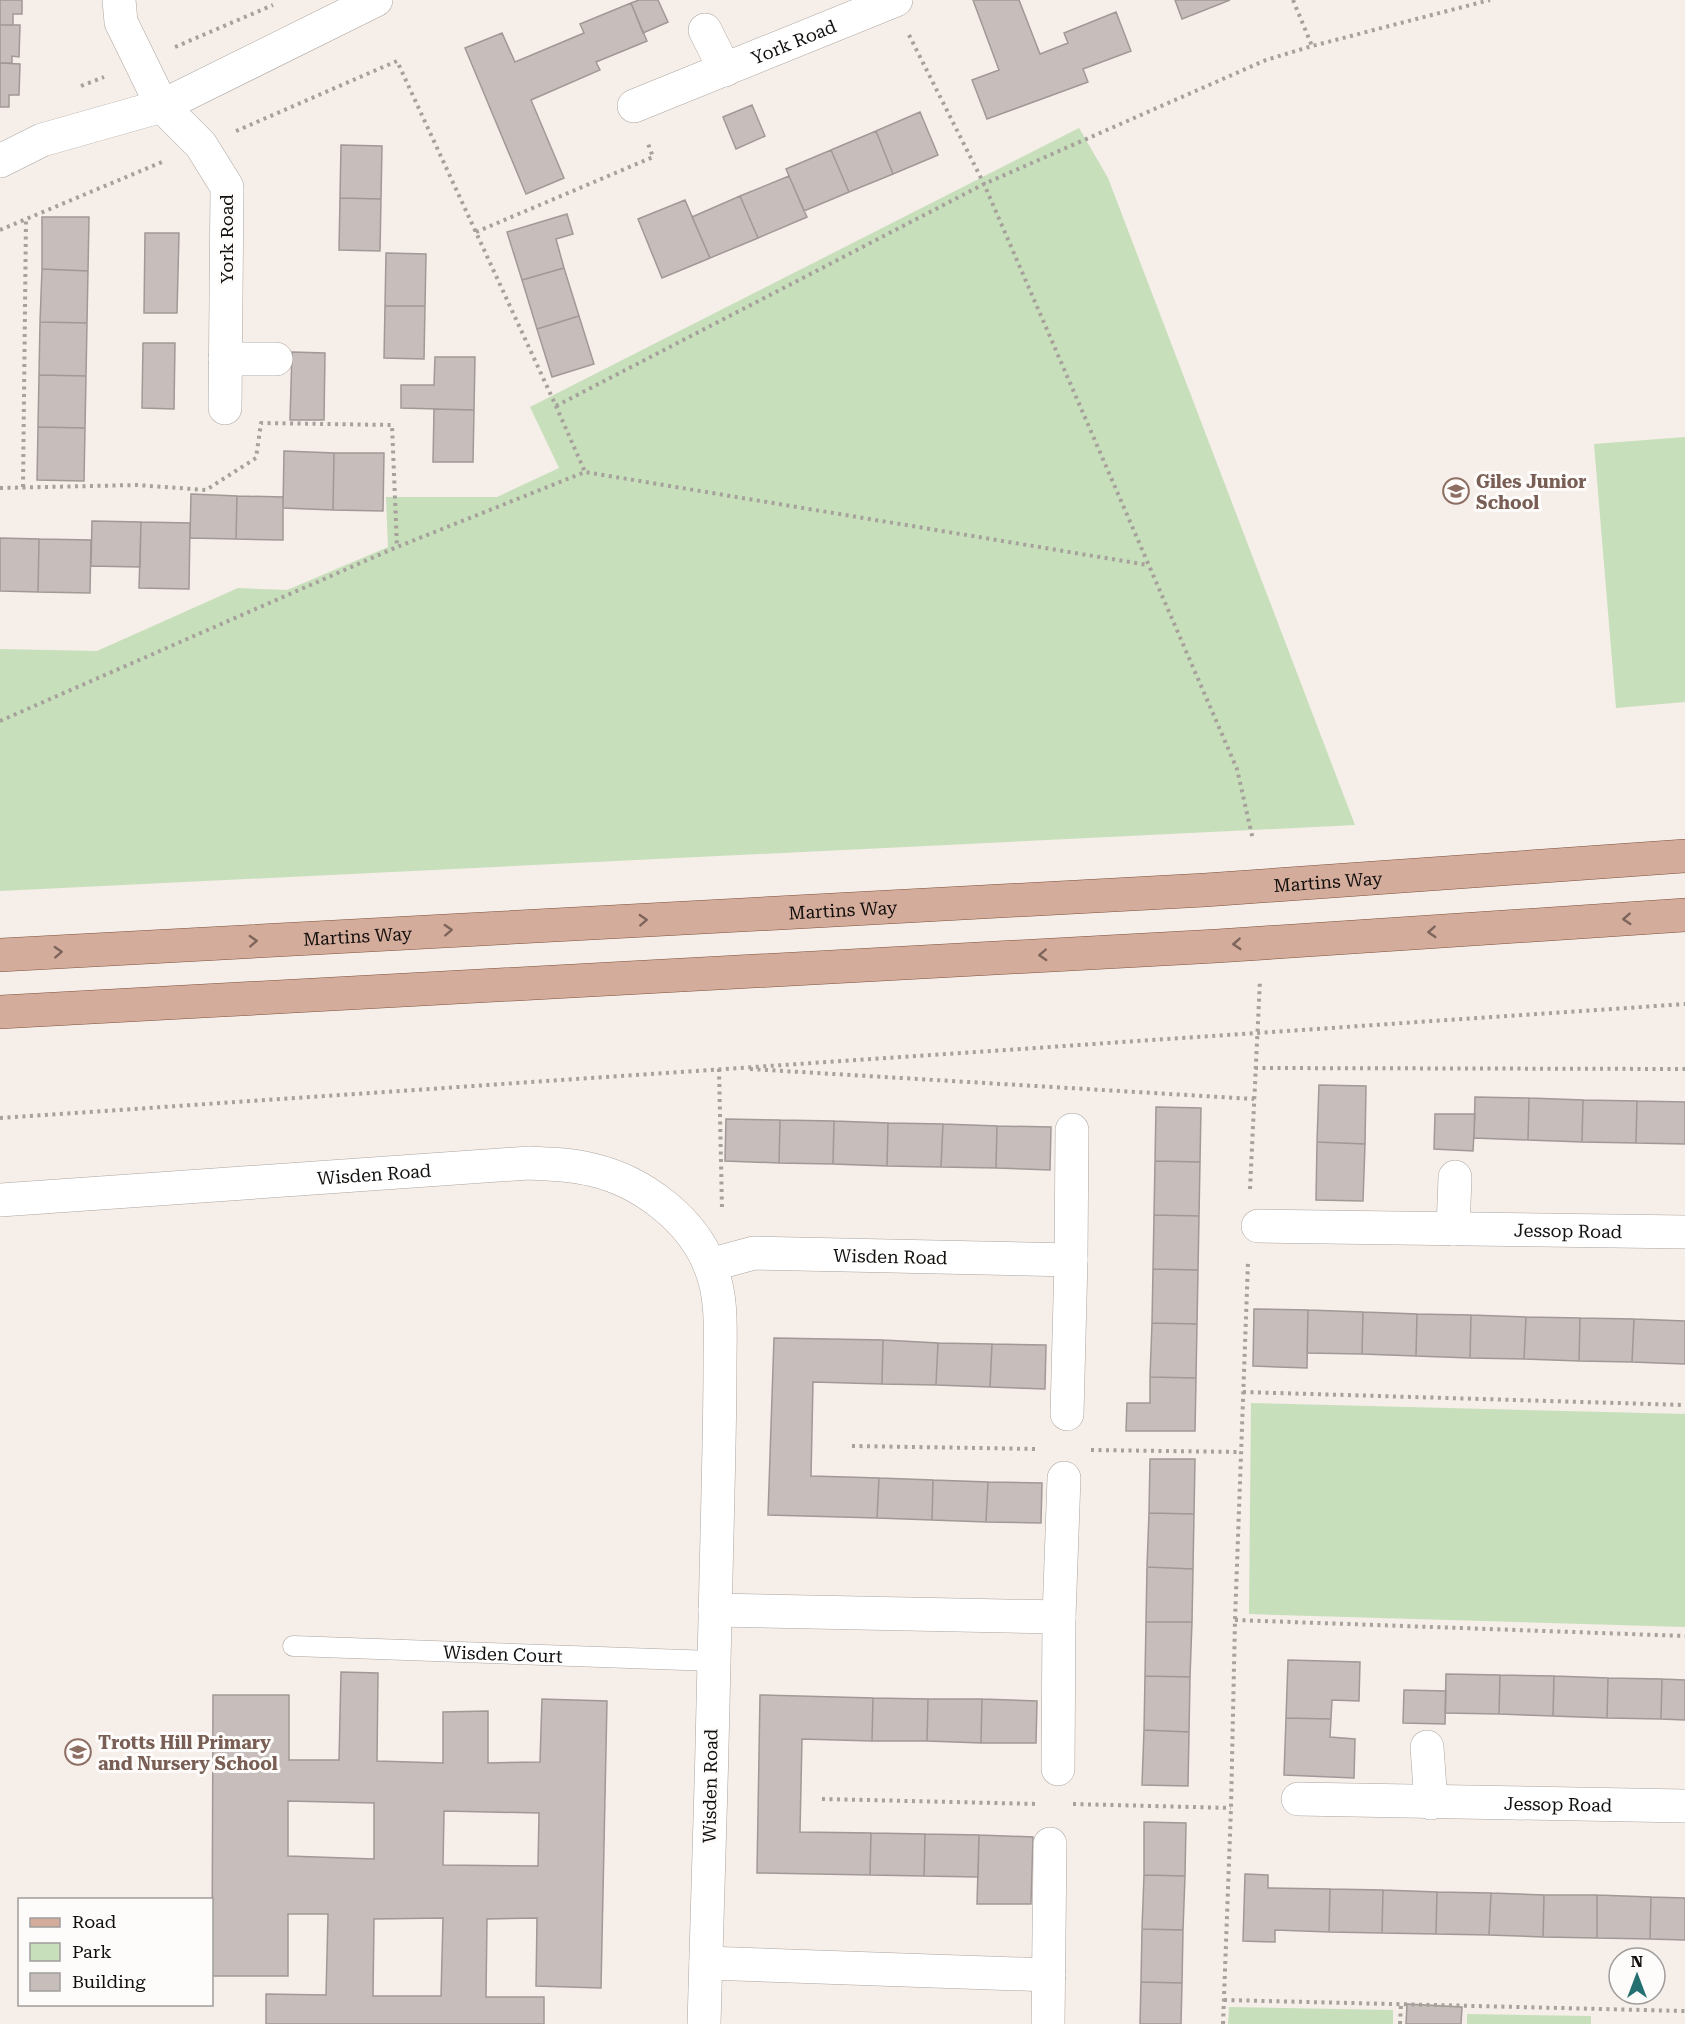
<svg xmlns="http://www.w3.org/2000/svg" width="1685" height="2024" viewBox="0 0 1685 2024" font-family="'Roboto Serif',serif">
	<style>
		.green { fill: #c7dfbb }
		.building { fill: #c7bdbb; stroke: #a29897; stroke-width: 1.5; fill-rule: evenodd }
		.lines { fill: none; stroke-linecap: round; stroke-linejoin: round }
		.lane-casing { stroke: #aca49f; stroke-width: 21 }
		.street-casing { stroke: #aca49f; stroke-width: 34 }
		.primary-casing { stroke: #7e513e; stroke-width: 34 }
		.path { stroke: #a7a19c; stroke-width: 4; stroke-dasharray: 3 4.5; stroke-linecap: butt }
		.lane { stroke: #fff; stroke-width: 20 }
		.street { stroke: #fff; stroke-width: 33 }
		.primary { stroke: #d4ac9b; stroke-width: 33 }
		.oneway { stroke: #7d655b }
		.labels { text-anchor: middle; dominant-baseline: central; stroke-width: 6; stroke-linejoin: round; paint-order: stroke }
		.street-label { font-size: 18px; fill: #120f0d; stroke: #fefcfb }
		.education-label { font-size: 18px; font-weight: bold; fill: #785e54; stroke: #fefcfb; text-anchor: start }
	</style>
	<rect width="100%" height="100%" fill="#f6eee8"/>
	<path class="green" d="M1079,128l29,50 247,647 -1355,66v-242l97,2 141,-63 49,2 101,-43 -2,-50h111l62,-29 -29,-61z
		M1685,437v265l-69,6 -22,-264z
		M1251,1403l434,11v213l-436,-13z
		M1229,2007l164,3v14h-165z
		M1467,2014l124,2v8h-124z"/>
	<path class="building" d="M0,0h22v14h-9v11h-13z
		M639,0h19l10,22 -25,11 -12,-30z
		M973,0h46l21,54 28,-11 -4,-10 52,-21 15,39 -48,18 5,13 -101,37 -15,-39 27,-10z
		M1175,0h55l-48,19z
		M631,3l16,38 -51,21 4,8 -69,30 33,78 -38,16 -61,-146 37,-15 13,29 69,-29 -4,-9z
		M0,25h20l-1,32 -7,-1v7h-12z
		M0,63l20,1 -1,31h-10v12h-9z
		M752,105l13,31 -29,13 -13,-32z
		M920,112l18,43 -45,19 -17,-43z
		M876,131l17,43 -44,18 -18,-42z
		M341,145l41,1 -1,53 -41,-1z
		M831,150l18,42 -45,19 -18,-42z
		M789,176l18,41 -49,21 -18,-42z
		M740,196l18,42 -48,20 -18,-41z
		M340,198l41,1 -1,52 -41,-1z
		M685,200l25,58 -48,20 -24,-59z
		M567,214l6,20 -17,5 8,29 -42,12 -15,-48z
		M42,217h47l-1,54 -46,-2z
		M145,233h34l-2,80h-33z
		M386,253l40,1 -1,52h-40z
		M564,268l15,48 -42,13 -15,-49z
		M42,269l46,2 -1,52 -47,-1z
		M385,306h40l-1,53 -40,-1z
		M579,316l15,48 -42,13 -15,-48z
		M40,322l47,1 -1,53 -47,-1z
		M143,343h32l-1,66 -32,-1z
		M292,352l33,1 -1,67h-34z
		M435,357h40l-1,53 -73,-2v-23h33z
		M39,375l47,1 -1,52 -47,-1z
		M434,409l40,1 -1,52h-40z
		M38,427l47,1 -1,53 -47,-1z
		M284,451l50,2 -1,57 -50,-2z
		M334,453h50l-1,58 -50,-1z
		M191,494l46,2 -1,43 -46,-1z
		M237,496l46,1v43l-47,-1z
		M92,521l49,1 -1,45 -49,-1z
		M141,522l49,1 -1,66 -50,-1z
		M0,538l39,1 -1,53 -38,-1z
		M39,539l52,1 -1,53 -52,-1z
		M1319,1085l47,1 -1,58 -48,-2z
		M1475,1097l54,1 -1,42 -54,-2z
		M1529,1098l54,2 -1,42 -54,-2z
		M1583,1100l54,1 -1,42 -54,-1z
		M1637,1101l48,1v42l-49,-1z
		M1156,1107l45,1 -1,54 -45,-1z
		M1435,1114h40l-2,37 -39,-2z
		M726,1119l54,1 -1,43 -54,-2z
		M780,1120l54,1 -1,43 -54,-1z
		M834,1121l54,2 -1,43 -54,-2z
		M888,1123l55,1 -2,43 -54,-1z
		M943,1124l54,2 -1,42 -55,-1z
		M997,1126l54,1 -1,43 -54,-2z
		M1317,1142l48,2 -2,57 -47,-1z
		M1155,1161l45,1 -1,54 -45,-1z
		M1154,1215l45,1 -1,54 -45,-1z
		M1153,1269l45,1 -1,54 -45,-1z
		M1254,1309l54,1 -1,58 -54,-2z
		M1308,1310l55,2 -1,42 -55,-1z
		M1363,1312l54,2 -1,42 -54,-2z
		M1417,1314l54,1 -1,43 -54,-2z
		M1471,1315l55,2 -2,42 -54,-1z
		M1526,1317l54,1 -1,43 -55,-2z
		M1580,1318l54,1 -2,43 -53,-1z
		M1634,1319l51,2v43l-53,-2z
		M1152,1323l45,1 -1,54 -46,-1z
		M774,1338l109,2 -1,44 -69,-2 -2,94 68,2 -2,40 -109,-3z
		M883,1340l55,3 -2,42 -54,-1z
		M938,1343l54,1 -2,43 -54,-2z
		M992,1344l54,1 -1,44 -55,-2z
		M1150,1377l46,1 -1,53h-69l1,-28h23z
		M1150,1459h45l-1,55 -45,-1z
		M879,1478l54,2 -1,40 -55,-2z
		M933,1480l55,2 -2,40 -54,-2z
		M988,1482l54,1 -1,40 -55,-1z
		M1149,1513l45,1 -1,55 -46,-2z
		M1147,1567l46,2 -1,53h-46z
		M1146,1622h46l-2,55 -45,-1z
		M1288,1660l72,2 -1,39 -27,-1 -1,19 -45,-1z
		M341,1672l37,1 -1,88 66,2v-51l45,-1v52l52,-1 2,-63 65,2 -6,287 -65,-2 1,-68 -50,1 -1,78h58v27h-278v-30l60,1 2,-81h-40v62h-76l1,-281h76v65h50zM288,1801l86,2v56l-86,-3zM444,1811l95,2 -1,53 -95,-1zM443,1918l-2,78h-68l1,-77z
		M1446,1674l54,1 -1,39 -54,-1z
		M1500,1675l54,1 -1,40 -54,-2z
		M1145,1676l45,1 -1,55 -45,-2z
		M1554,1676l54,2 -1,40 -54,-2z
		M1608,1678l54,1 -1,40 -54,-1z
		M1662,1679l23,1v40l-24,-1z
		M1404,1690l42,1 -1,33 -42,-1z
		M760,1695l113,3 -1,43 -70,-2 -2,93 71,1 -1,42 -113,-2z
		M873,1698l55,1 -1,42h-55z
		M928,1699h54l-1,44 -54,-2z
		M982,1699l55,2 -1,42h-55z
		M1286,1718l45,1 -1,18 25,2 -1,39 -70,-3z
		M1144,1730l45,2 -1,54 -46,-1z
		M1144,1822l42,1 -1,53 -41,-1z
		M871,1833l54,1 -1,42 -54,-1z
		M925,1834l54,1 -1,42 -54,-1z
		M979,1835l54,2 -2,67h-54z
		M1245,1874l23,1v13l62,1 -1,43 -54,-2v12l-32,-1z
		M1144,1875l41,1 -2,54 -41,-1z
		M1330,1889l53,1 -1,43 -53,-1z
		M1383,1890l54,2 -1,42 -54,-1z
		M1437,1892l54,1 -2,42 -53,-1z
		M1491,1893l53,2 -1,42 -54,-2z
		M1544,1895h53v43l-54,-1z
		M1597,1895l54,2 -1,42 -53,-1z
		M1651,1897l34,1v42l-35,-1z
		M1142,1929l41,1 -1,53 -41,-1z
		M1141,1982l41,1 -1,41h-41z
		M1407,2004l55,3 -1,17h-55z"/>
	<g class="lines">
		<g class="lane-casing">
			<g id="lane">
				<path id="s1" d="M293,1646l420,15"/>
			</g>
		</g>
		<g class="street-casing">
			<g id="street">
				<path d="M119,0l2,22 41,84 39,39 26,42 -2,221"/>
				<path d="M705,30l20,40"/>
				<path id="s2" d="M634,106l262,-106"/>
				<path d="M0,161l42,-21 120,-34 214,-106"/>
				<path d="M225,359h51"/>
				<path id="s3" d="M0,1200l529,-37c21,1 43,1 64,7 48,11 99,49 117,96 13,31 10,65 10,98 0,43 -1,85 -2,128 -4,177 -8,355 -14,532"/>
				<path id="s4" d="M1258,1226l427,6"/>
				<path d="M1453,1229l2,-52"/>
				<path id="s5" d="M710,1265l44,-12 317,7"/>
				<path d="M1067,1414l4,-154 1,-130"/>
				<path d="M715,1610l344,7"/>
				<path d="M1427,1747l4,56"/>
				<path d="M1058,1769l1,-152 5,-139"/>
				<path id="s6" d="M1298,1799l387,7"/>
				<path d="M706,1963l343,12"/>
				<path d="M1048,2024l2,-180"/>
			</g>
		</g>
		<g class="primary-casing">
			<g id="primary">
				<path id="s7" d="M0,955l1205,-65 480,-34"/>
				<path d="M0,1012l1217,-66 468,-31"/>
			</g>
		</g>
		<path class="path" d="M1293,0l19,46
			M909,35l75,149 253,585 16,71
			M175,47l98,-42
			M81,86l23,-9
			M236,131l161,-70 159,345 29,66
			M0,230l162,-68
			M476,232l177,-75 -6,-16
			M556,406l428,-222 282,-124 46,-14 178,-46
			M23,487l3,-268
			M0,488l137,-3 69,5 50,-32 5,-35 131,2 5,122
			M0,721l397,-174 188,-75 563,93
			M1255,1068l430,1
			M719,1069l3,140
			M750,1069l504,30
			M0,1118l1685,-114
			M1250,1189l10,-209
			M1243,1392l442,13
			M852,1446l187,3
			M1091,1450l149,2
			M1235,1620l450,16
			M822,1799l217,5
			M1073,1804l158,4
			M1224,2000l461,11
			M1223,2024l8,-216 4,-188 13,-358
			M1400,2024l1,-20"/>
		<use href="#lane" class="lane"/>
		<use href="#street" class="street"/>
		<use href="#primary" class="primary"/>
	</g>
	<defs><path id="oneway-chevron" d="M-2-3.5L2.5 0L-2 3.5" fill="none" stroke-width="1.6" stroke-linecap="round" stroke-linejoin="round" transform="scale(1.5)"/></defs>
	<g class="oneway">
		<use href="#oneway-chevron" transform="translate(1627 919) rotate(176)"/>
		<use href="#oneway-chevron" transform="translate(643 920) rotate(-3)"/>
		<use href="#oneway-chevron" transform="translate(448 930) rotate(-3)"/>
		<use href="#oneway-chevron" transform="translate(1432 932) rotate(176)"/>
		<use href="#oneway-chevron" transform="translate(253 941) rotate(-3)"/>
		<use href="#oneway-chevron" transform="translate(1237 944) rotate(176)"/>
		<use href="#oneway-chevron" transform="translate(58 952) rotate(-3)"/>
		<use href="#oneway-chevron" transform="translate(1043 955) rotate(177)"/>
	</g>
	<defs>
		<g id="school-ring" transform="scale(1.35)"><circle r="9.5" fill="#fefcfb" stroke="#8d6e63" stroke-width="1.5"/><path d="M0-5L7-2L0 1L-7-2ZM-4 1L0 2.5L4 1V4Q0 6-4 4Z" fill="#8d6e63"/></g>
	</defs>
	<g fill-rule="evenodd">
		<use href="#school-ring" x="1456" y="491"/>
		<use href="#school-ring" x="78" y="1752"/>
	</g>
	<g class="labels">
		<g class="street-label">
			<text stroke="none"><textPath href="#s2" startOffset="172">York Road</textPath></text>
			<text transform="translate(226 239) rotate(-90)">York Road</text>
			<text stroke="none"><textPath href="#s7" startOffset="1330">Martins Way</textPath></text>
			<text stroke="none"><textPath href="#s7" startOffset="844">Martins Way</textPath></text>
			<text stroke="none"><textPath href="#s7" startOffset="358">Martins Way</textPath></text>
			<text stroke="none"><textPath href="#s3" startOffset="375">Wisden Road</textPath></text>
			<text stroke="none"><textPath href="#s4" startOffset="310">Jessop Road</textPath></text>
			<text stroke="none"><textPath href="#s5" startOffset="182">Wisden Road</textPath></text>
			<text stroke="none"><textPath href="#s1" startOffset="210">Wisden Court</textPath></text>
			<text transform="translate(710 1786) rotate(-89)">Wisden Road</text>
			<text stroke="none"><textPath href="#s6" startOffset="260">Jessop Road</textPath></text>
		</g>
		<g class="education-label">
			<text x="1476" y="481">Giles Junior<tspan x="1476" dy="21">School</tspan></text>
			<text x="98" y="1742">Trotts Hill Primary<tspan x="98" dy="21">and Nursery School</tspan></text>
		</g>
	</g>
	<rect x="18" y="1898" width="195" height="108" fill="#fefcfb" stroke="#a09d9c" stroke-width="1.5"/>
	<rect x="30" y="1918" width="30" height="9" fill="#d4ac9b" stroke="#a09d9c" stroke-width="1.5"/>
	<text x="72" y="1928" font-size="18" fill="#120f0d">Road</text>
	<rect x="30" y="1943" width="30" height="18" fill="#c7dfbb" stroke="#a09d9c" stroke-width="1.5"/>
	<text x="72" y="1958" font-size="18" fill="#120f0d">Park</text>
	<rect x="30" y="1973" width="30" height="18" fill="#c7bdbb" stroke="#a09d9c" stroke-width="1.5"/>
	<text x="72" y="1988" font-size="18" fill="#120f0d">Building</text>
	<g transform="translate(1637 1976)"><circle r="28" fill="#fefcfb" stroke="#a09d9c" stroke-width="1.5"/>
	<path d="M0-4.5L10 22L0 15L-10 22Z" fill="#246f6f"/>
	<text y="-9" font-size="16" font-weight="bold" text-anchor="middle" fill="#120f0d">N</text>
	</g>
</svg>
